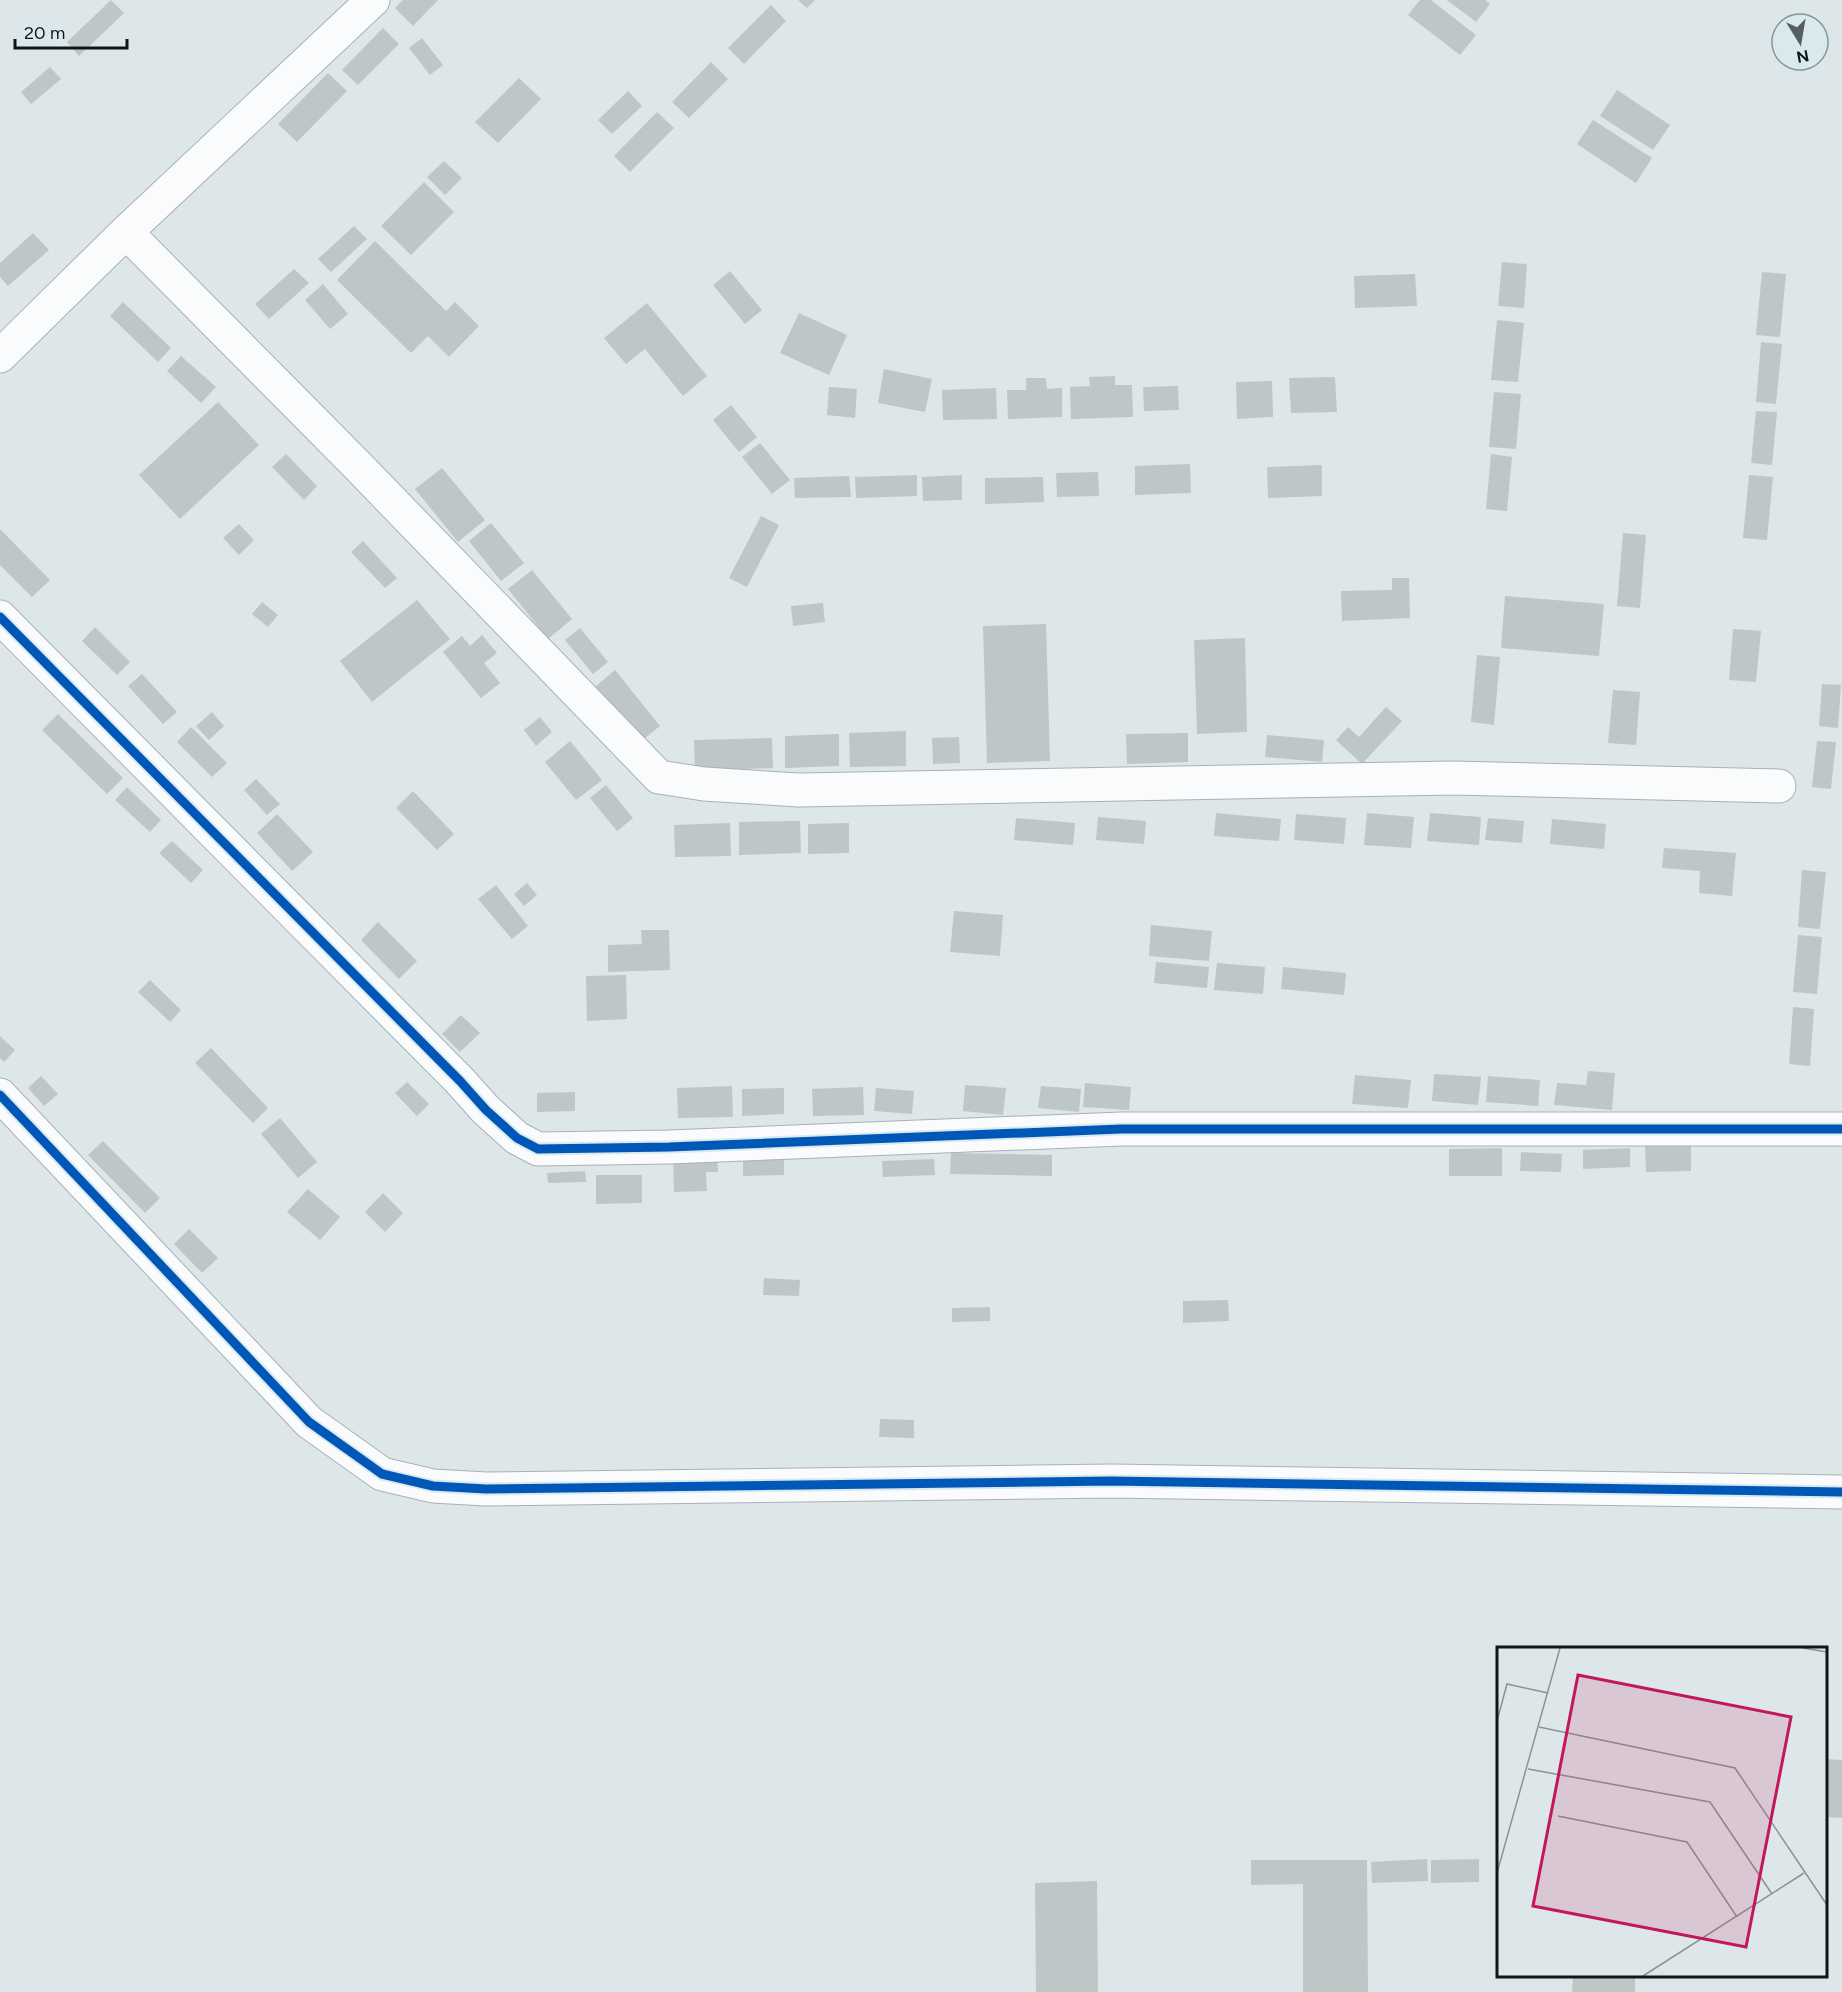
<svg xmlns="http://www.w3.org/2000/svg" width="1842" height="1992" viewBox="0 0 1842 1992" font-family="Figtree,sans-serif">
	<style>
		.building { fill: #bfc6c8 }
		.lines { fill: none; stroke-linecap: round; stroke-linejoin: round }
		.minor-casing { stroke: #aab1b3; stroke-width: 35 }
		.minor { stroke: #fafbfc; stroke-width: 33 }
		.cycleway-casing { stroke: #d8eaee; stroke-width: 13 }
		.cycleway { stroke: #0057b8; stroke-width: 9 }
		.inset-road { fill: none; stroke: #8b9395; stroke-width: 1.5 }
		.view { fill: #c2185b; fill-opacity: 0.15; stroke: #c2185b; stroke-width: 3 }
		.inset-edge { fill: none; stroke: #0f1617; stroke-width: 3 }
	</style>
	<rect width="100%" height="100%" fill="#dde6e9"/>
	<path class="building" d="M111,0l13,13 -45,43 -12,-14z
		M403,0h35l-25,26 -18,-18z
		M798,0h17l-8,8z
		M1420,0h11l45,35 -16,20 -52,-40z
		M1447,0h38l5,4 -14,18z
		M771,5l15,16 -42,43 -16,-16z
		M383,28l16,16 -41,41 -16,-15z
		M422,38l21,27 -13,10 -21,-27z
		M711,62l17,17 -39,39 -17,-16z
		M50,67l11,12 -30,25 -10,-12z
		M328,73l19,18 -50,51 -19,-18z
		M519,78l22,21 -43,44 -23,-21z
		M1617,90l53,35 -17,25 -53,-34z
		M628,91l14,15 -30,28 -14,-14z
		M657,112l17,16 -44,44 -16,-16z
		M1593,120l59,38 -16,25 -59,-39z
		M444,161l18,17 -17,17 -18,-18z
		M424,182l30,30 -43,43 -30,-29z
		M354,226l13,13 -36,33 -13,-13z
		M33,233l16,17 -41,36 -8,-9v-14z
		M375,241l71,70 9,-9 24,24 -30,31 -21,-21 -17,17 -74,-73z
		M1502,262l25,2 -3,44 -26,-2z
		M294,269l15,14 -40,36 -14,-15z
		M730,271l32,39 -17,14 -32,-39z
		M1762,272l24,2 -6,63 -24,-2z
		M1415,274l2,32 -62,2 -1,-32z
		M323,284l25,30 -18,15 -25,-29z
		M123,302l48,46 -13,14 -48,-46z
		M647,303l60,73 -24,20 -38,-47 -19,15 -22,-26z
		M799,313l48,22 -18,40 -49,-22z
		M1497,320l27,3 -6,59 -27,-2z
		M1761,342l21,2 -6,60 -20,-2z
		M181,356l35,31 -15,16 -34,-32z
		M884,369l48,10 -7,33 -47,-9z
		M1115,376v9h17l1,32 -62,2 -1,-32 20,-1 -1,-9z
		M1335,377l2,35 -46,1 -2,-35z
		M1026,378h20l1,11 15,-1v29l-54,2 -1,-29h19z
		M1272,381l1,36 -36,2 -1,-37z
		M1178,386l1,24 -35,1 -1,-24z
		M829,387l28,2 -2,29 -28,-3z
		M996,388l1,31 -54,1 -1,-30z
		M1494,392l27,2 -5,55 -27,-2z
		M218,402l41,43 -79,74 -41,-44z
		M731,405l26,32 -18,15 -26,-32z
		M1756,411l21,1 -5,53 -21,-2z
		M760,443l30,37 -18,14 -30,-37z
		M286,454l31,32 -13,14 -32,-33z
		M1491,454l21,3 -5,54 -21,-2z
		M1190,464l1,29 -56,2v-29z
		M1322,465v31l-54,2 -1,-31z
		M442,468l43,52 -27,22 -43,-53z
		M1098,472l1,24 -42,1 -1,-24z
		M917,475v21l-61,2 -1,-21z
		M962,475v25l-39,1 -1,-24z
		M1749,475l24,2 -6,63 -24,-2z
		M849,476l2,21 -56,1 -1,-20z
		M1043,477l1,25 -59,2v-26z
		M761,516l18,9 -32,62 -18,-9z
		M491,523l33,40 -23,18 -32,-40z
		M239,524l15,16 -15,15 -16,-17z
		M0,529l50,51 -18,17 -32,-32z
		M1623,533l23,2 -6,73 -23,-2z
		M363,541l34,37 -12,10 -34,-36z
		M532,570l40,49 -24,20 -40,-50z
		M1392,578h17l1,40 -68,3 -1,-30 51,-1z
		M1505,596l99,8 -5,52 -98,-8z
		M417,600l33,39 -78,63 -32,-41z
		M262,602l16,13 -10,12 -16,-13z
		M823,603l2,19 -32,4 -2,-20z
		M1046,624l4,137 -63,2 -4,-137z
		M95,627l35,35 -13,13 -35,-34z
		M580,628l28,34 -15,12 -28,-34z
		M1733,629l28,2 -5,51 -27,-2z
		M482,635l15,18 -13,10 16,20 -19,15 -38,-46 19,-16 8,10z
		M1245,638l2,94 -50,2 -3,-94z
		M1477,655l23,2 -6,68 -23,-3z
		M615,670l45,56 -20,16 -45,-55z
		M142,674l35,38 -14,12 -35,-38z
		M1822,684l19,1 -3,43 -19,-2z
		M1613,690l27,2 -4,53 -28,-2z
		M1386,707l16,14 -40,43 -26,-24 12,-13 11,10z
		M212,712l12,14 -15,14 -13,-14z
		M58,714l65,64 -16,16 -65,-64z
		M540,717l12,15 -16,14 -12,-16z
		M191,727l36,36 -15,14 -35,-35z
		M906,731v35l-56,1 -1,-34z
		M1188,733v29l-61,2 -1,-30z
		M839,734v32l-54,2v-32z
		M1267,735l57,5 -2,22 -57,-5z
		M959,737l1,26 -27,1 -1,-26z
		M772,738l1,30 -78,3 -1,-31z
		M570,741l32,39 -26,20 -31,-38z
		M1817,741l19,1 -5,47 -19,-2z
		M256,779l24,25 -13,11 -23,-25z
		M606,785l27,33 -16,13 -27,-33z
		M127,787l34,33 -11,12 -35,-32z
		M413,791l41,43 -17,16 -41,-42z
		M1216,813l65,6 -2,22 -65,-5z
		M1367,813l47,4 -3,31 -47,-3z
		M1430,813l51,4 -2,28 -52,-4z
		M277,814l36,38 -21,19 -35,-38z
		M1296,814l50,4 -2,26 -50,-4z
		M1098,817l48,4 -2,23 -48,-4z
		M1016,818l59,5 -2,22 -59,-5z
		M1488,818l36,3 -2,22 -37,-3z
		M1552,819l54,5 -2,25 -54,-5z
		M800,821l1,32 -62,2v-33z
		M730,823l1,33 -56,1 -1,-32z
		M849,823v30l-41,1v-30z
		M172,841l31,29 -12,13 -32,-30z
		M1664,848l72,5 -4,43 -33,-3 1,-22 -38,-3z
		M1802,870l24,2 -6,57 -22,-2z
		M527,883l10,12 -13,11 -10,-12z
		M496,885l32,41 -16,13 -34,-40z
		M954,911l49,4 -3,41 -50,-4z
		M378,922l39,39 -18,18 -38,-39z
		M1151,925l61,6 -3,30 -60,-5z
		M641,930h28l1,40 -62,2v-27l34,-1z
		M1798,935l24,2 -5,57 -24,-2z
		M1156,962l53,5 -2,21 -53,-5z
		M1217,963l48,4 -2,27 -49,-4z
		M1283,967l63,6 -2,22 -63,-6z
		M626,975l1,44 -40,2 -1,-45z
		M150,980l31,30 -11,12 -32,-30z
		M1793,1007l21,2 -4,57 -21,-2z
		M461,1015l19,18 -20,19 -18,-18z
		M0,1036l15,14 -11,12 -4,-4z
		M211,1048l57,60 -15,15 -58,-60z
		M1588,1071l27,2 -3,37 -58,-5 3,-22 29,2z
		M1434,1074l47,3 -3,28 -46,-4z
		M1355,1075l56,5 -3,28 -56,-4z
		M41,1076l17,18 -14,12 -16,-18z
		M1488,1076l52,4 -2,26 -52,-4z
		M407,1082l22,22 -12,12 -22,-23z
		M1085,1083l46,4 -2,23 -46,-3z
		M965,1085l41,3 -3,27 -40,-4z
		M732,1086l1,31 -55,1 -1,-30z
		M1041,1086l40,3 -2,23 -41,-4z
		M863,1087l1,28 -51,1 -1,-27z
		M784,1088v26l-42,2v-27z
		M876,1088l38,3 -2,23 -38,-3z
		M575,1092v19l-38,1v-19z
		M280,1118l37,44 -19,16 -37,-44z
		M103,1141l57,57 -15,15 -57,-58z
		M1691,1145v26l-45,1 -1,-26z
		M1502,1148v28h-53v-27z
		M1630,1148v19l-47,2v-19z
		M1521,1152l41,2 -1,18 -41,-1z
		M951,1153l101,2v21l-102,-2z
		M717,1156l1,16h-12l1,19 -33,1 -1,-35z
		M743,1158h41v17l-41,1z
		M934,1159l1,16 -52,2 -1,-16z
		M585,1171l1,11 -38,1 -1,-10z
		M596,1175h46v28l-46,1z
		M308,1189l32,28 -20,23 -33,-28z
		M383,1193l20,20 -18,19 -20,-20z
		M189,1229l29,29 -16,15 -28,-29z
		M764,1278l36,2 -1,16 -36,-1z
		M1228,1300l1,21 -46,2v-22z
		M990,1307v14l-38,1v-14z
		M880,1419l34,1v18l-35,-1z
		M1826,1759l16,1v58l-16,-1z
		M1427,1859l1,22 -56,2 -1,-21z
		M1479,1859v23l-48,1v-23z
		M1251,1860h116l1,132h-65v-108l-52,1z
		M1097,1881l1,111h-62l-1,-109z
		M1573,1976h62v16h-63z"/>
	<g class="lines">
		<g class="minor-casing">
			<path id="minor" d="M126,232l231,233 302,312 45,7 95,6 654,-12 326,8
				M0,356l126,-124 247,-232
				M0,617l460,464 26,29 31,28 21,11 131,-2 452,-18h721
				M0,1095l309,327 73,52 51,12 53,3 625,-8 731,11"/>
		</g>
		<use href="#minor" class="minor"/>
		<g class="cycleway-casing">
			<path id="cycleway" d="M0,617l460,464 26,29 31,28 21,11 131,-2 452,-18h721
				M0,1095l309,327 73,52 51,12 53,3 625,-8 731,11"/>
		</g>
		<use href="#cycleway" class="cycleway"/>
	</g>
	<g transform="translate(1497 1647)">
		<rect width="330" height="330" fill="#dde6e9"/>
		<path class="inset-road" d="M306,1l24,4M0,74l10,-37 41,9M42,80l196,41 92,137M31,122l182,33 62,92M61,169l129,26 50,75M0,226l63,-225M146,329l161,-103"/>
		<path class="view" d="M81,28l213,42 -45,230 -213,-41z"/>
		<rect width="330" height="330" class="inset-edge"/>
	</g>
	<g transform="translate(1800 42) rotate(169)"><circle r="28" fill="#d8eaee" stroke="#889598" stroke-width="1.5"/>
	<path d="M0-4.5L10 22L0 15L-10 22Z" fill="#575f60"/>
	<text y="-9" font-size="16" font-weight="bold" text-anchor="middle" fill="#0f1617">N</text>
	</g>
	<path d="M15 39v9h112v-9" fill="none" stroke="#0f1617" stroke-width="3"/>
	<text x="24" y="39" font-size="18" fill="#0f1617" stroke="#d8eaee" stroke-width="4.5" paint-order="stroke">20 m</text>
</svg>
